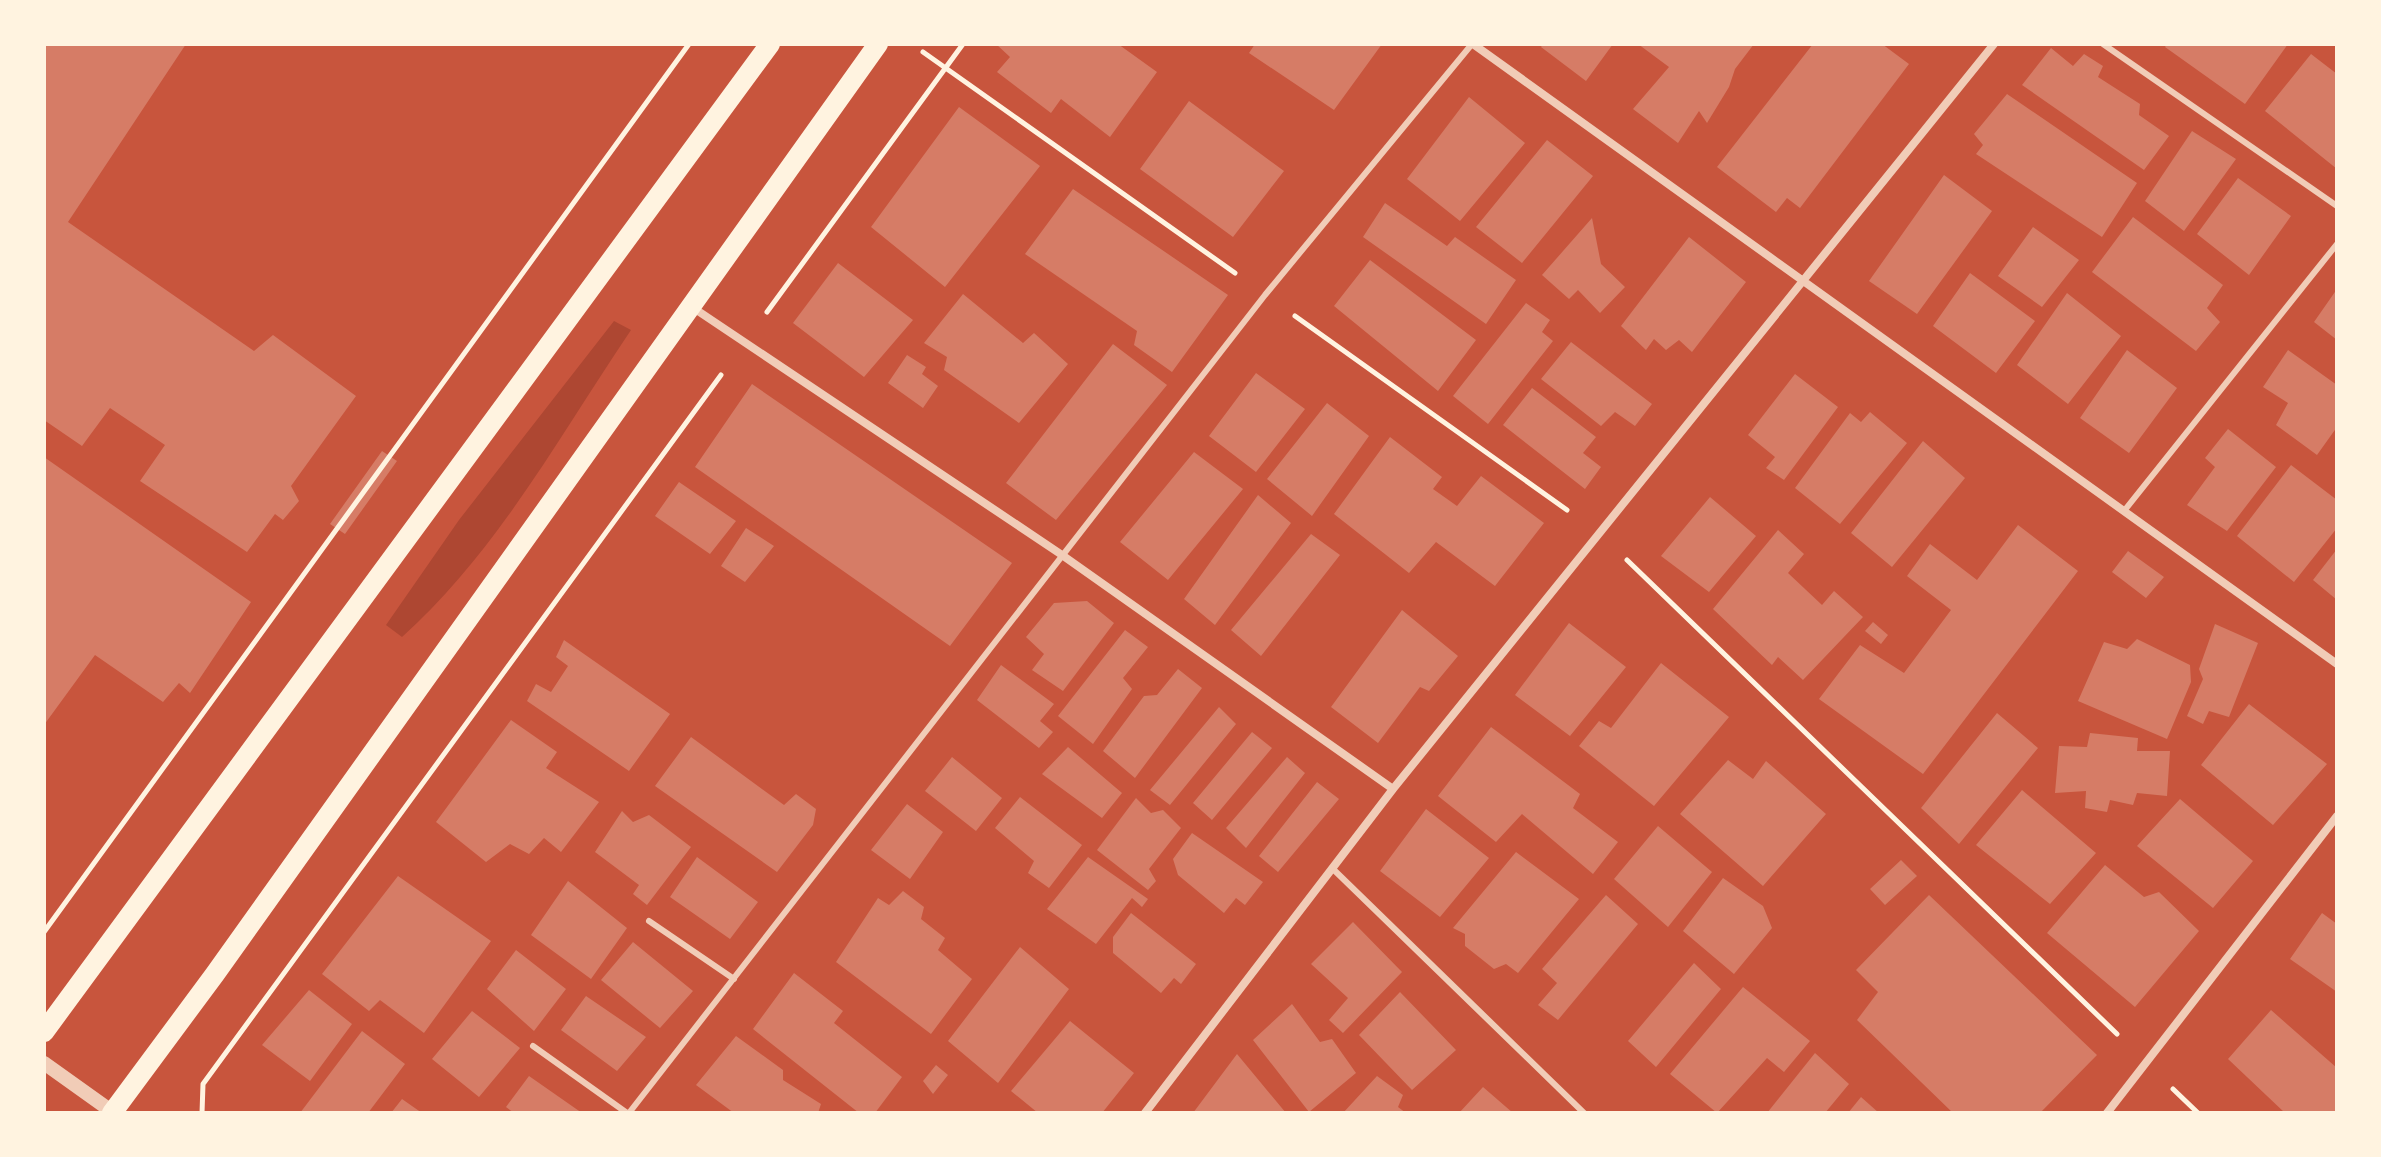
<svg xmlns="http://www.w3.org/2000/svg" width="2381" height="1157" viewBox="0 0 2381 1157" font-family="'Space Grotesk',sans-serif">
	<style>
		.green { fill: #ae4732 }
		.building { fill: #d67c66 }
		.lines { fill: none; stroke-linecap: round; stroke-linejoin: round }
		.path { stroke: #fff3e0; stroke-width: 5 }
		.service { stroke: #f1ccb7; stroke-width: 6 }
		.minor { stroke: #f1ccb7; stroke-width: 8 }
		.tertiary { stroke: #f1ccb7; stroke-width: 14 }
		.primary { stroke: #fff3e0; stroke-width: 20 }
	</style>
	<rect width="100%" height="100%" fill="#c8553d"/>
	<path class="green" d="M614,321l17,9c-71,105 -134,222 -229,307l-16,-12 73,-105z"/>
	<path class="building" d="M44,44h142l-118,178 186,129 19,-16 83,61 -65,90 8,15 -16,19 -8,-6 -28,38 -107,-71 25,-36 -55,-37 -28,38 -38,-26z
		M996,44h122l39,28 -47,65 -49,-38 -10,14 -54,-41 13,-15z
		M1255,44h127l-48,66 -85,-57z
		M1543,44h70l-27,37 -45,-34z
		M1638,44h116l-19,25 -6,18 -22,36 -8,-12 -21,32 -45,-34 36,-42z
		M1813,44h69l27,20 -109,144 -13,-10 -11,14 -59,-45z
		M2167,44h121l-43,60 -80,-57z
		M2051,48l22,18 11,-12 19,12 -5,11 42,27 -1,11 30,21 -25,34 -122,-85z
		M2311,54l26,20v95l-72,-58z
		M2007,94l130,89 -35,54 -126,-83 7,-9 -9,-11z
		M1469,97l56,46 -65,78 -53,-42z
		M1189,101l95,70 -51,66 -93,-68z
		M959,107l81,59 -95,121 -74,-60z
		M2192,131l44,28 -52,72 -39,-30z
		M1547,140l46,36 -71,87 -46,-36z
		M1944,175l48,36 -75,103 -48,-33z
		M2238,178l53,38 -42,59 -52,-41z
		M1073,189l155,106 -56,77 -38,-27 3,-14 -112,-77z
		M1385,203l62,43 8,-9 61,43 -30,44 -123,-87z
		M2133,217l90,68 -16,23 13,14 -24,29 -104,-79z
		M1592,218l9,46 24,23 -25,26 -22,-23 -9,9 -27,-24z
		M2033,227l46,33 -37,47 -44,-31z
		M1689,237l57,45 -54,70 -13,-12 -13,10 -12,-11 -8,11 -25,-24z
		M1370,260l106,80 -38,51 -104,-85z
		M838,263l75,57 -49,57 -71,-54z
		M1970,273l65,48 -39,52 -63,-47z
		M2337,289v51l-23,-18z
		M2067,293l54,43 -53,68 -51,-39z
		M963,294l60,49 11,-10 34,31 -49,59 -75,-53 3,-13 -23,-14z
		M1526,303l24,17 -8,12 11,9 -65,83 -35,-28z
		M1571,342l81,62 -17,22 -20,-14 -14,14 -60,-47z
		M1113,344l54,41 -111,135 -50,-37z
		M2127,350l50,38 -48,65 -49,-35z
		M2288,350l49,35v42l-20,28 -41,-30 12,-22 -25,-16z
		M907,355l19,12 -4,7 16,12 -15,22 -35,-25z
		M1256,373l49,36 -49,63 -47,-36z
		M1795,374l43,33 -54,73 -18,-12 9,-11 -27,-22z
		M752,384l260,179 -62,83 -255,-179z
		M1532,388l64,49 -13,16 18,14 -16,22 -82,-64z
		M1327,403l42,33 -57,80 -45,-37z
		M1870,412l37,31 -67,81 -45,-36 55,-75 11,9z
		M2228,429l48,38 -49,64 -40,-26 28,-38 -10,-9z
		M1390,437l52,40 -9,12 24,17 24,-30 63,47 -49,63 -59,-44 -27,31 -75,-59z
		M1923,441l42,37 -73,89 -41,-34z
		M382,451l15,10 -52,73 -15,-10z
		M1194,452l49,37 -75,91 -48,-38z
		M44,457l207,145 -61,91 -11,-10 -16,19 -68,-47 -51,70z
		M2291,465l46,35v28l-43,54 -57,-46z
		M679,482l57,39 -26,33 -55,-38z
		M1258,495l33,28 -76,102 -31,-26z
		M1710,497l46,39 -47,56 -48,-36z
		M2018,525l60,46 -155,203 -104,-75 41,-54 44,28 47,-63 -44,-34 23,-32 47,36z
		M746,528l28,18 -29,36 -24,-16z
		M1778,530l26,24 -16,19 34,32 12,-14 29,26 -60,63 -25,-23 -6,8 -59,-56z
		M1311,534l29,21 -79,101 -30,-26z
		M2337,549v51l-24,-20z
		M2128,551l36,26 -18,21 -34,-26z
		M1087,601l27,22 -51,68 -31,-21 12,-16 -18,-17 28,-34z
		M1402,610l56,46 -29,35 -9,-4 -42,56 -47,-36z
		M1873,622l15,13 -7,9 -16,-13z
		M1569,623l57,44 -56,69 -55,-41z
		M2215,624l43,19 -29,74 -20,-6 -6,13 -16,-8 16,-37 -4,-10z
		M1125,630l23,17 -25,31 9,11 -39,55 -35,-28z
		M2137,639l53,26 1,17 -24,57 -89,-38 26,-59 23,7z
		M564,640l106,74 -41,57 -102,-70 9,-17 15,8 17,-26 -12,-9z
		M1661,663l68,54 -75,89 -75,-60 20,-25 12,7z
		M1001,665l53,39 -14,17 13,11 -14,16 -62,-48z
		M1178,669l24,19 -67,90 -32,-27 41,-55 13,-1z
		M2249,704l78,60 -54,61 -72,-60z
		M1219,707l17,17 -66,81 -20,-15z
		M1997,713l41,35 -79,96 -38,-36z
		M511,720l46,32 -11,16 53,34 -38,50 -17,-14 -15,16 -19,-10 -24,18 -50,-40z
		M1491,727l89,67 -7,14 45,34 -25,32 -71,-60 -26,28 -58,-46z
		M1252,732l20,16 -60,72 -19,-17z
		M2090,733l48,5 -1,13h33l-3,45 -30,-3 -4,12 -23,-5 -3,12 -22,-4 1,-17 -31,2 4,-47 28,1z
		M691,737l93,68 12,-11 20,15 -3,16 -36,47 -122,-86z
		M1068,747l54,46 -20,25 -60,-44z
		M952,757l50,41 -26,33 -51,-40z
		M1287,757l18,16 -59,75 -20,-20z
		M1728,760l25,19 13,-18 60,53 -63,72 -83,-72z
		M1317,782l22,17 -61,73 -19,-16z
		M2022,790l74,63 -46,51 -74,-59z
		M1020,797l62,48 -33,43 -21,-15 6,-12 -39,-33z
		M1136,798l15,15 12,-3 18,18 -32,41 7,12 -8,9 -51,-40z
		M2180,799l73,62 -40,47 -76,-62z
		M907,804l36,28 -33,47 -39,-29z
		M1426,809l63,49 -49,59 -60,-46z
		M622,811l11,11 16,-7 42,32 -44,58 -14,-11 6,-9 -44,-33z
		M1658,826l54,46 -44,55 -54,-48z
		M1192,833l71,49 -18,23 -9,-7 -12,15 -46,-38 -5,-16z
		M1516,852l63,47 -61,74 -12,-9 -12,5 -29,-23v-12l-12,-6z
		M697,857l61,45 -28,37 -60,-42z
		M1088,857l60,42 -6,8 -10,-9 -36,46 -49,-35z
		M1901,860l16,16 -32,29 -15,-16z
		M2105,865l39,32 15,-5 40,39 -64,76 -88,-74z
		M398,876l93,65 -67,92 -44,-33 -11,11 -47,-37z
		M1723,878l40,28 9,22 -38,46 -51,-43z
		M568,881l59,47 -36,51 -60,-44z
		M903,891l21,16 -3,12 24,19 -7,12 34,29 -41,55 -95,-72 42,-64 11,7z
		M1606,895l32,29 -80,96 -20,-15 19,-22 -15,-14z
		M1929,895l168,160 -57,58h-87l-96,-93 21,-28 -22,-22z
		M1131,913l65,51 -15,20 -7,-6 -13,15 -48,-40v-16z
		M2322,913l15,11v68l-47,-33z
		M1353,922l49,50 -59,61 -14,-13 19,-22 -37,-34z
		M633,942l60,49 -33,37 -59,-48z
		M1020,947l49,42 -71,94 -50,-42z
		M516,950l50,39 -32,42 -47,-42z
		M1694,963l27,26 -65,78 -28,-26z
		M794,973l49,38 -9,12 68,54 -27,36h-16l-106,-84z
		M1743,987l67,54 -26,31 -17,-14 -50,55 -47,-39z
		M309,990l43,34 -42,57 -48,-36z
		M1400,992l56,58 -44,40 -53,-55z
		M586,996l60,41 -29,34 -56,-41z
		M1292,1004l28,38 12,-3 24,34 -47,39 -56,-72z
		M2271,1010l66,58v45h-52l-57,-54z
		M472,1011l48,37 -41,49 -47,-38z
		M1070,1021l64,52 -32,40h-64l-27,-22z
		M362,1031l43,33 -37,49h-68z
		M736,1036l47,34v10l38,24 -3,9h-84l-38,-28z
		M1815,1053l34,31 -24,29h-58z
		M1237,1054l49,59h-93z
		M936,1065l12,10 -15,19 -10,-13z
		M529,1076l53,37h-68l-8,-6z
		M1377,1076l26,19 -5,12 8,6h-63z
		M1483,1087l30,26h-54z
		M1861,1097l18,16h-31z
		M402,1099l20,14h-31z"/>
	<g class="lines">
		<path class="path" d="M923,52l312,221
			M767,312l196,-268
			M1295,316l272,194
			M1627,560l490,474
			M44,932l645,-888
			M2173,1089l25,24
			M202,1113l1,-29 518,-709"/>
		<path class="service" d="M2103,44l234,162
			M2124,511l213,-267
			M1333,869l251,244
			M649,921l85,58
			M533,1046l94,67
			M629,1113l636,-818 207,-251"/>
		<path class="minor" d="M1473,44l864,620
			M692,307l370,248 331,234
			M1145,1113l248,-324 601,-745
			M2107,1113l230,-297"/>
		<path class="tertiary" d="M44,1063l70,50"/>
		<path class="primary" d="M44,1032l726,-988
			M112,1113l103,-139 663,-930"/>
	</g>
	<rect width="2381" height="1157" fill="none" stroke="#fff3e0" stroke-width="92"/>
</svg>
